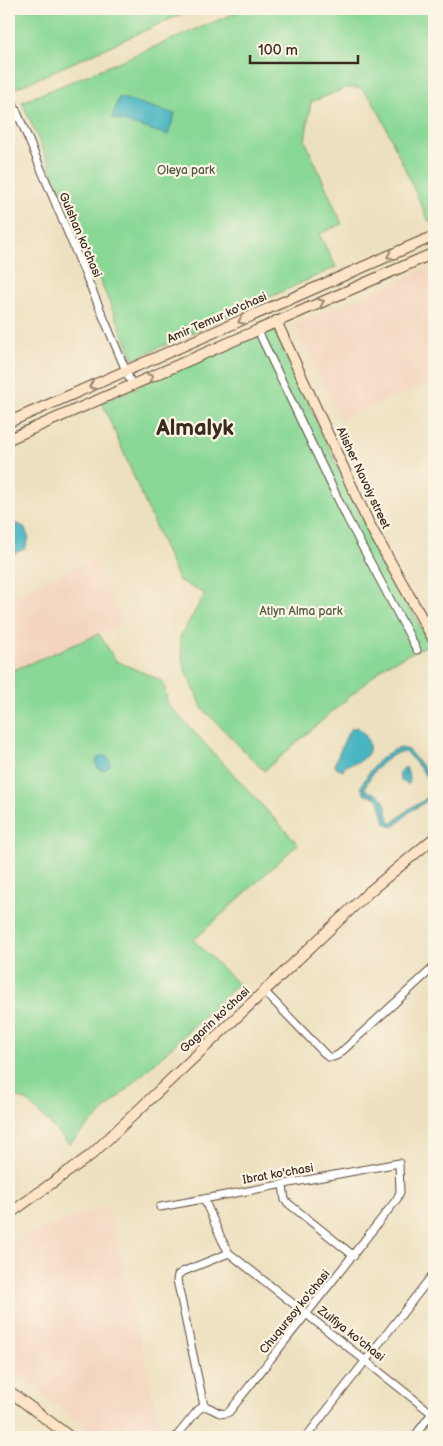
<svg xmlns="http://www.w3.org/2000/svg" width="443" height="1446" viewBox="0 0 443 1446" font-family="'Balsamiq Sans',sans-serif">
	<style>
		.built { fill: #f3d4be }
		.green { fill: #89d896; stroke: #62815a }
		.water { fill: #47b5c2; stroke: #417070; fill-rule: evenodd }
		.lines { fill: none; stroke-linecap: round; stroke-linejoin: round }
		.street-casing { stroke: #564536; stroke-width: 9 }
		.secondary-casing { stroke: #564536; stroke-width: 12 }
		.street { stroke: #fff; stroke-width: 7 }
		.secondary { stroke: #fee4c6; stroke-width: 10 }
		.oneway { stroke: #9c8772 }
		.labels { text-anchor: middle; dominant-baseline: central; stroke-width: 4.5; stroke-linejoin: round; paint-order: stroke }
		.park-label { font-size: 12px; fill: #4e563c; stroke: #fcf5e5 }
		.street-label { font-size: 12px; fill: #3b2a1e; stroke: #fcf5e5 }
		.town-label { font-size: 22px; font-weight: bold; fill: #3b2a1e; stroke: #fcf5e5 }
	</style>
	<rect width="100%" height="100%" fill="#fcf5e5"/>
	<filter id="ink" filterUnits="userSpaceOnUse"><feTurbulence type="fractalNoise" baseFrequency=".02" numOctaves="2"/><feDisplacementMap in="SourceGraphic" scale="10" xChannelSelector="R" yChannelSelector="G"/><feConvolveMatrix kernelMatrix="1 2 1 2 8 2 1 2 1" color-interpolation-filters="sRGB"/></filter>
	<filter id="wash" filterUnits="userSpaceOnUse"><feTurbulence type="fractalNoise" baseFrequency=".0096" numOctaves="4" result="noise"/><feDisplacementMap in="SourceGraphic" scale="20" xChannelSelector="R" yChannelSelector="G"/><feGaussianBlur stdDeviation="1.12" result="paint"/><feColorMatrix in="noise" values="0 0 0 0 0 0 0 0 0 0 0 0 0 0 0 0 0 1.4 0 .05"/><feComposite in="paint" operator="in"/></filter>
	<g filter="url(#wash)">
		<rect width="100%" height="100%" fill="#ede0bf"/>
		<path class="built" d="M434,266v115l-94,39 -45,-96z
			M93,559l30,65 -114,49v-76z
			M108,1204l55,233h-66l-88,-69v-126z"/>
		<path class="green" d="M9,9h184l-179,80 -5,-12z
			M245,9h189v211l-5,2 -49,-108 -8,-14 -12,-12h-14l-35,14 -6,38 37,84 -23,10 17,33 -202,92 -112,-257z
			M273,327l86,186 71,131 -44,21 -122,106 -61,-62 -20,-44 -3,-28 25,-43 -27,-14 -76,-178z
			M99,634l17,27 47,20 5,23 130,140 -104,96 44,44 -169,160 -42,-43 -18,-8v-421z"/>
		<path class="water" d="M119,97l56,17 -7,21 -56,-17z
			M12,522l12,5 5,11 -4,11 -12,5 -4,-2v-29z
			M357,727c12,9 19,25 3,34 -5,2 -10,3 -15,5l-2,5 -7,-3 -1,-5 13,-31 3,-3z
			M401,748l7,2 21,24c12,26 -7,28 -21,39 -5,5 -9,10 -14,14l-9,-4 -6,-23 -4,-3 -10,-2 -4,-8c7,-16 22,-36 40,-39zM400,752h5c10,10 29,27 23,43 -3,7 -14,10 -19,14 -7,4 -11,11 -18,15 -5,-7 -3,-19 -9,-26 -5,-6 -13,-4 -17,-10 5,-15 20,-31 35,-36z
			M96 763a7 7 0 1 1 14 0a7 7 0 1 1-14 0Z
			M406,767l4,13 -1,4h-2l-6,-3 -2,-6 2,-5z"/>
	</g>
	<g filter="url(#ink)">
		<g class="lines">
			<g class="street-casing">
				<path id="street" d="M9,93l123,292
					M261,337l86,181 70,132
					M264,991l64,66h5l5,-2 96,-88
					M283,1185l2,15 4,4 65,52
					M204,1199l18,41 7,13 205,162
					M160,1207l239,-44 1,29 -3,7 -168,213c-10,5 -15,-4 -25,-6l-6,4 -22,27
					M204,1406l-27,-126 1,-5 4,-3 47,-19
					M306,1437l128,-164
					M414,1437l18,-24"/>
			</g>
			<g class="secondary-casing">
				<path id="secondary" d="M276,321l93,203 65,116
					M9,422l425,-186
					M9,439l425,-186
					M9,1214l82,-59 279,-264 64,-53
					M9,1391l61,46"/>
			</g>
			<use href="#street" class="street"/>
			<use href="#secondary" class="secondary"/>
		</g>
		<defs><path id="oneway-chevron" d="M-2-3.5L2.5 0L-2 3.5" fill="none" stroke-width="1.6" stroke-linecap="round" stroke-linejoin="round" transform="scale(1.25)"/></defs>
		<g class="oneway">
			<use href="#oneway-chevron" transform="translate(390 256) rotate(156)"/>
			<use href="#oneway-chevron" transform="translate(321 302) rotate(-23)"/>
			<use href="#oneway-chevron" transform="translate(241 321) rotate(156)"/>
			<use href="#oneway-chevron" transform="translate(150 377) rotate(-24)"/>
			<use href="#oneway-chevron" transform="translate(92 386) rotate(157)"/>
		</g>
	</g>
	<g class="labels">
		<g class="park-label">
			<text x="186" y="170">Oleya park</text>
			<text x="301" y="611">Atlyn Alma park</text>
		</g>
		<g class="street-label">
			<text transform="translate(80 235) rotate(67)">Gulshan ko'chasi</text>
			<text transform="translate(217 318) rotate(-24)">Amir Temur ko'chasi</text>
			<text transform="translate(363 478) rotate(65)">Alisher Navoiy street</text>
			<text transform="translate(215 1020) rotate(-43)">Gagarin ko'chasi</text>
			<text transform="translate(278 1174) rotate(-10)">Ibrat ko'chasi</text>
			<text transform="translate(295 1312) rotate(-51)">Chuqursoy ko'chasi</text>
			<text transform="translate(351 1334) rotate(38)">Zulfiya ko'chasi</text>
		</g>
		<g class="town-label">
			<text x="195" y="428">Almalyk</text>
		</g>
	</g>
	<rect width="443" height="1446" fill="none" stroke="#fcf5e5" stroke-width="30"/>
	<path d="M250 55v8h108v-8" fill="none" stroke="#3b2a1e" stroke-width="2.5"/>
	<text x="258" y="55" font-size="15" fill="#3b2a1e" stroke="#fcf5e5" stroke-width="4" paint-order="stroke">100 m</text>
</svg>
